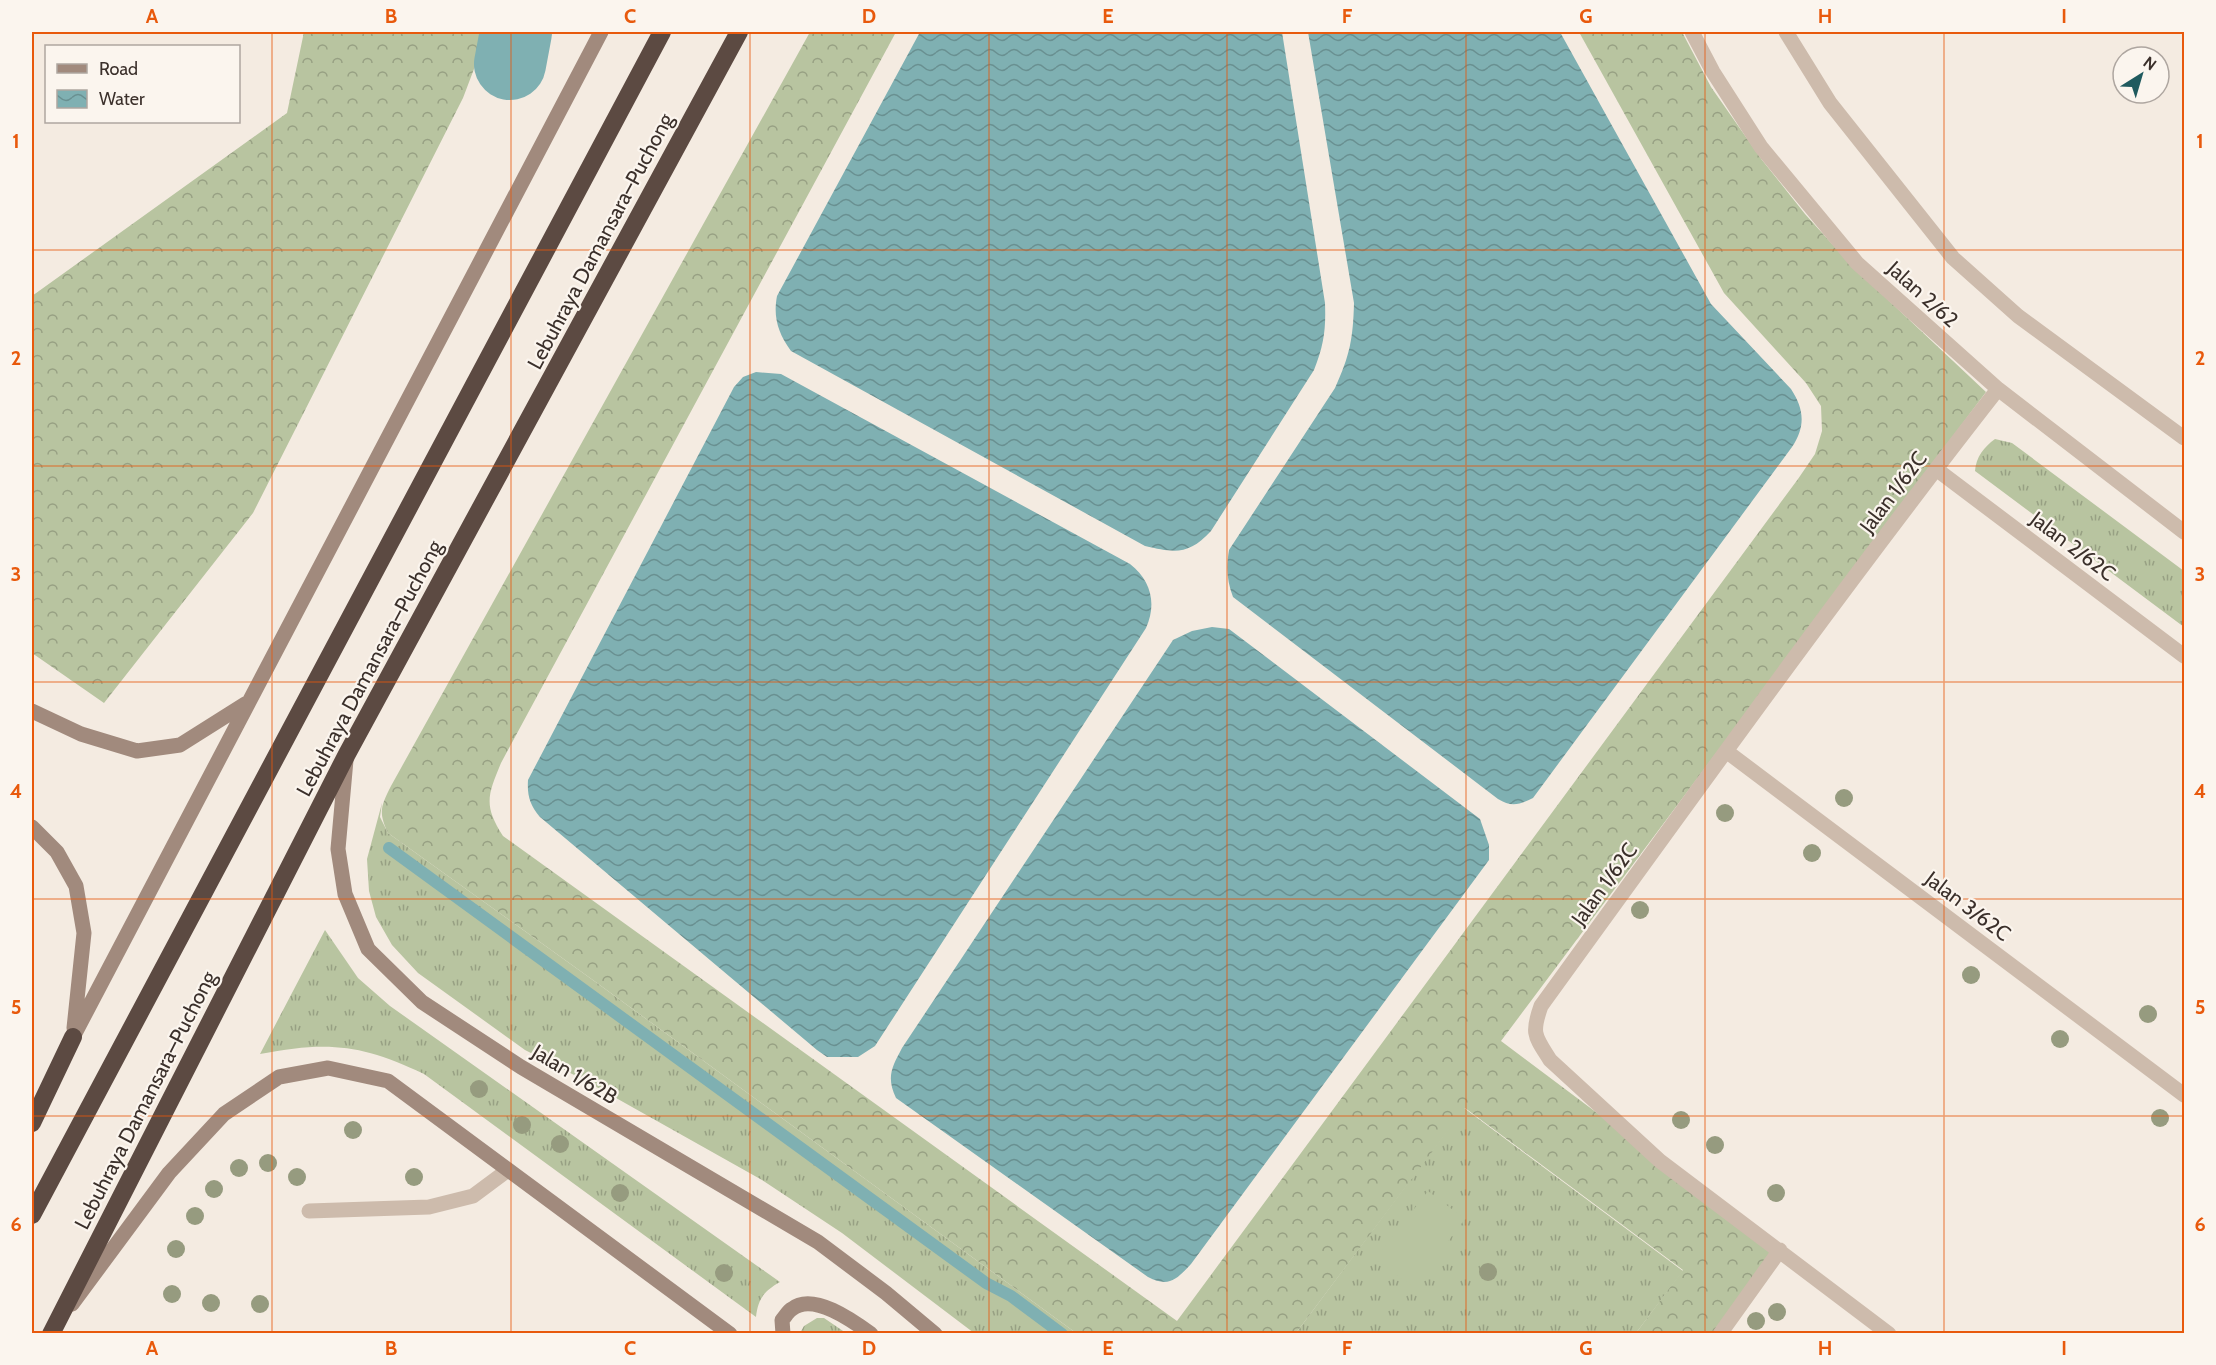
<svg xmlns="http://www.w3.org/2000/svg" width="2216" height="1365" viewBox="0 0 2216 1365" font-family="Cabin,sans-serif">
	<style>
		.grass { fill: url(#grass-tufts) }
		.forest { fill: url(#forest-crowns) }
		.pitch { fill: #b8c4a0 }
		.water { fill: url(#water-waves) }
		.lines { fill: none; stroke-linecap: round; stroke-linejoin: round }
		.stream { stroke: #7fb0b2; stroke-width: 12 }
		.river { stroke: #7fb0b2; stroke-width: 72 }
		.lane { stroke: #cdbbac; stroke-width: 15 }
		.street { stroke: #cdbbac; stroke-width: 15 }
		.secondary { stroke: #a18a7d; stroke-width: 15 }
		.highway { stroke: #5c4a42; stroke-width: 18 }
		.tree { fill: #969b7f }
		.grid { fill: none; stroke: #e8590c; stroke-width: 1.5; stroke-opacity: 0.55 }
		.labels { text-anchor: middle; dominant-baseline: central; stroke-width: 4.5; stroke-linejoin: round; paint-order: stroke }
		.street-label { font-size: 21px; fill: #3b302b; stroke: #fbf5ee }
		.neatline { fill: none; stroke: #e8590c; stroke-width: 2 }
		.grid-label { font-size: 20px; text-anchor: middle; font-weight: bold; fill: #e8590c }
	</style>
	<defs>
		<pattern id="grass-tufts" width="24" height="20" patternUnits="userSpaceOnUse" patternTransform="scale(1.5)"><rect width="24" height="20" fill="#b8c4a0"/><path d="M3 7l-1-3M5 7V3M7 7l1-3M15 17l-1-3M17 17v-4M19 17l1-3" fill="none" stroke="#97a083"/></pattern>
		<pattern id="forest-crowns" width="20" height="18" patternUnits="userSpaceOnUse" patternTransform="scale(1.5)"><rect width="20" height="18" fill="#b8c4a0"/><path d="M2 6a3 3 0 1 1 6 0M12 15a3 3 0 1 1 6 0" fill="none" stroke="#97a083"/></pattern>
		<pattern id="water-waves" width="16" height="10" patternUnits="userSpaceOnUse" patternTransform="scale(1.5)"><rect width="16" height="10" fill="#7fb0b2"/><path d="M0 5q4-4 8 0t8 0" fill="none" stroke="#699091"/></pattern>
	</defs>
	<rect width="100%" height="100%" fill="#f4ebe1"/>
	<path class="grass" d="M1995,439l17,4 172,128v56l-209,-156c1,-14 9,-24 20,-32z
		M382,803l-2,14 8,16 209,150 479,350h-102l-132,-100 -80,-53 -178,-100 -59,-30 -107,-77 -26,-28 -16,-28 -7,-26 -2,-32z
		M325,930l33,48 32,28 390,276c-16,9 -22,17 -24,35l-332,-243c-62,-30 -97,-33 -164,-20z
		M1464,1108l219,163 -47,62h-340z
		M817,1318h7l22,15h-46l4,-7z"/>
	<path class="forest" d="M304,32h184l-25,66 -210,415 -149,190 -72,-50v-357l255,-183z
		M810,32h86l-395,731c-13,32 -18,42 2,73l674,485 621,-842 17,-25 7,-23 -1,-25 -15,-23 -82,-90 -145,-261h103l29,55 51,73 43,54 47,52 134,126 -485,649 279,209 -62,83h-82l47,-63 -218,-162 -169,225h-220l-479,-350 -209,-150c-10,-21 -7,-27 3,-47z"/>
	<path class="pitch" d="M1428,1191l37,28 -52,68 -38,-28z"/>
	<path class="water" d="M920,32h362l43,271c1,26 -1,42 -11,67l-103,161c-22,24 -36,22 -66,15l-354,-195c-13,-18 -18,-34 -14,-55z
		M1308,32h252l151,272 80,85c13,20 15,37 1,58l-259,351c-14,7 -22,9 -35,1l-265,-202c-6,-16 -7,-29 -4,-47l106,-162c15,-33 18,-49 19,-85z
		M756,372l25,2 349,190c21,16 27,40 16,64l-271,418 -17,11h-31l-10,-7 -277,-233c-10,-12 -13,-21 -12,-37l206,-393 9,-10z
		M1212,627l17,2 251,190 9,26v15l-298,404c-14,15 -22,24 -43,13l-252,-179c-10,-21 -4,-31 6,-50l271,-408 19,-9z"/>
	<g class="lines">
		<path class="stream" d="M389,848l597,435 25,13 51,38"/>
		<path class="river" d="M510,64l6,-32"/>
		<path class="lane" d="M309,1211l120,-4 44,-11 35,-26"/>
		<path class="street" d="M1692,32l21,40 48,75 96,116 141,126 186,143
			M1786,32l44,71 123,155 65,58 166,122
			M1936,469l248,187
			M1726,751l458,344
			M1720,1334l60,-84
			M1889,1334l-229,-173 -110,-101c-15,-24 -19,-26 -9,-54 150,-207 299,-415 457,-617"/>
		<path class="secondary" d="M32,711l49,23 56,17 43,-6 65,-41
			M346,760l-8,89 7,45 23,55 54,53 99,65 297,175 68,51 49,41
			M32,827l25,25 19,34 8,47 -10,95
			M73,1037l528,-1005
			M72,1304l97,-131 55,-59 55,-37 49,-9 60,13 342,253
			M783,1334l-1,-14c3,-3 6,-9 10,-11 21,-17 61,12 79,25"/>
		<path class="highway" d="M32,1123l41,-86
			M32,1215l630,-1183
			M51,1334l296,-580 392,-722"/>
	</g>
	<g class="tree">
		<circle cx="1844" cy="798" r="9"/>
		<circle cx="1725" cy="813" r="9"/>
		<circle cx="1812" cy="853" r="9"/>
		<circle cx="1640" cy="910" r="9"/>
		<circle cx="1971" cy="975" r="9"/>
		<circle cx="2148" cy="1014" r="9"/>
		<circle cx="2060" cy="1039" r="9"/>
		<circle cx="479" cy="1089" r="9"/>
		<circle cx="2160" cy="1118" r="9"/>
		<circle cx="1681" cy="1120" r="9"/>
		<circle cx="522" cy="1125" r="9"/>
		<circle cx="353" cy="1130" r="9"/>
		<circle cx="560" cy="1144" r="9"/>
		<circle cx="1715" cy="1145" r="9"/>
		<circle cx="268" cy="1163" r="9"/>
		<circle cx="239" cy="1168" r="9"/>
		<circle cx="297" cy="1177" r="9"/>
		<circle cx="414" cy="1177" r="9"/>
		<circle cx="214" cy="1189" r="9"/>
		<circle cx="620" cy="1193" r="9"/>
		<circle cx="1776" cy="1193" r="9"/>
		<circle cx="195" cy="1216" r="9"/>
		<circle cx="176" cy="1249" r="9"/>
		<circle cx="1488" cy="1272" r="9"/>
		<circle cx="724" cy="1273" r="9"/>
		<circle cx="172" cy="1294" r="9"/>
		<circle cx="211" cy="1303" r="9"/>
		<circle cx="260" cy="1304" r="9"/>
		<circle cx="1777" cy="1312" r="9"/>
		<circle cx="1756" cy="1321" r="9"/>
	</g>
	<path class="grid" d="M272,32v1302M511,32v1302M750,32v1302M989,32v1302M1227,32v1302M1466,32v1302M1705,32v1302M1944,32v1302M32,250h2152M32,466h2152M32,682h2152M32,899h2152M32,1116h2152"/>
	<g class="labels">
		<g class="street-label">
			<text transform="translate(600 241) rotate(-62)">Lebuhraya Damansara–Puchong</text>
			<text transform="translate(1923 294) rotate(42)">Jalan 2/62</text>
			<text transform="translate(1893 492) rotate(-53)">Jalan 1/62C</text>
			<text transform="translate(2073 546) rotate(37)">Jalan 2/62C</text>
			<text transform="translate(369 668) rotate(-62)">Lebuhraya Damansara–Puchong</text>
			<text transform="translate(1604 884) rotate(-54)">Jalan 1/62C</text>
			<text transform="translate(1968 906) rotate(37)">Jalan 3/62C</text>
			<text transform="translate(575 1074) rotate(31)">Jalan 1/62B</text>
			<text transform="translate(145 1100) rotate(-63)">Lebuhraya Damansara–Puchong</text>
		</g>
	</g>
	<rect width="2216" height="1365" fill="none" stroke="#fbf5ee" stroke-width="66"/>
	<rect x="45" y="45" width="195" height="78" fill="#fbf5ee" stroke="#aea6a0" stroke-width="1.5"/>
	<rect x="57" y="64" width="30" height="9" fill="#a18a7d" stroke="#aea6a0" stroke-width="1.5"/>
	<text x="99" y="75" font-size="18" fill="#3b302b">Road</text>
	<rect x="57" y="90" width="30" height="18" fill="url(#water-waves)" stroke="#aea6a0" stroke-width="1.5"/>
	<text x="99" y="105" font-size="18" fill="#3b302b">Water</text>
	<g transform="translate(2141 75) rotate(37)"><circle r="28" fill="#fbf5ee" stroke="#aea6a0" stroke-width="1.5"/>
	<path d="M0-4.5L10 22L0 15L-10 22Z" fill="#1f5a5e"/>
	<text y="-9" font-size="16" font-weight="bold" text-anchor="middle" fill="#3b302b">N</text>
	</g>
	<rect x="33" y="33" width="2150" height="1299" class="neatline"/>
	<g class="grid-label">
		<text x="152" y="23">A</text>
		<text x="391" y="23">B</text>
		<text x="630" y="23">C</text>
		<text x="869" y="23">D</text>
		<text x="1108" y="23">E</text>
		<text x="1347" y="23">F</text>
		<text x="1586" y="23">G</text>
		<text x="1825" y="23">H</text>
		<text x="2064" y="23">I</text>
		<text x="16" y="148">1</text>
		<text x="2200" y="148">1</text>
		<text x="16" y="365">2</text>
		<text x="2200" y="365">2</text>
		<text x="16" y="581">3</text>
		<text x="2200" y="581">3</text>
		<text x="16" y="798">4</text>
		<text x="2200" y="798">4</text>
		<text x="16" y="1014">5</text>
		<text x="2200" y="1014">5</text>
		<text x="16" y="1231">6</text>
		<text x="2200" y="1231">6</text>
		<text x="152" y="1355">A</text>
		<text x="391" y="1355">B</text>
		<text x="630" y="1355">C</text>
		<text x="869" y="1355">D</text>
		<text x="1108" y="1355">E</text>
		<text x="1347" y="1355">F</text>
		<text x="1586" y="1355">G</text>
		<text x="1825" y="1355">H</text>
		<text x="2064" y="1355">I</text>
	</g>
</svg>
